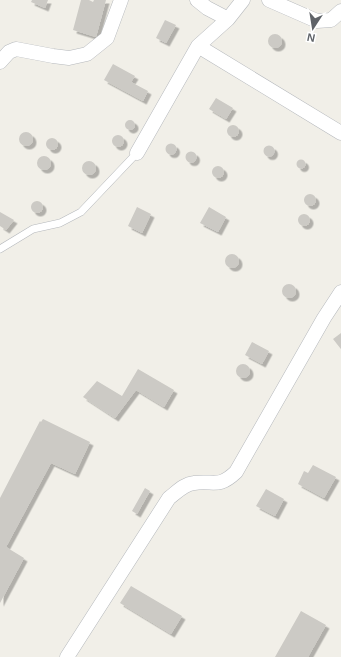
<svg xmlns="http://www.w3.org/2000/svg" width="341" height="657" viewBox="0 0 341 657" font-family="Helvetica,sans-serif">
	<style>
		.building { fill: #cccac5; filter: url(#shadow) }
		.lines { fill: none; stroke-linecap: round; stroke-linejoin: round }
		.service-casing { stroke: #b5b8bc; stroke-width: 8 }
		.minor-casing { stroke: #b5b8bc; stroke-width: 15 }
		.service { stroke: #fff; stroke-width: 7 }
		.minor { stroke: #fff; stroke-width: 14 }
	</style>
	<defs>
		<filter id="shadow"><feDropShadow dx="3.5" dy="3.5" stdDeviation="0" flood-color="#0004"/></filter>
	</defs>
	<rect width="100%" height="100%" fill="#f1efe8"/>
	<path class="building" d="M32,0h16l-3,8 -14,-6z
		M81,0h8l4,2 1,-2h12l-10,37 -23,-7z
		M165,20l11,5 -10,18 -10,-5z
		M268 41a7 7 0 1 1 14 0a7 7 0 1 1-14 0Z
		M113,64l22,12 -4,6 17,9 -5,10 -39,-21z
		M216,98l17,10 -7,11 -17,-10z
		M125 125a5 5 0 1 1 10 0a5 5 0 1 1-10 0Z
		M227 131a6 6 0 1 1 12 0a6 6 0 1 1-12 0Z
		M19 139a7 7 0 1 1 14 0a7 7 0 1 1-14 0Z
		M112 141a6 6 0 1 1 12 0a6 6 0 1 1-12 0Z
		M46 144a6 6 0 1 1 12 0a6 6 0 1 1-12 0Z
		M165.5 149a5.5 5.5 0 1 1 11 0a5.5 5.5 0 1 1-11 0Z
		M263.5 151a5.5 5.5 0 1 1 11 0a5.5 5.5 0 1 1-11 0Z
		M185.5 157a5.5 5.5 0 1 1 11 0a5.5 5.5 0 1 1-11 0Z
		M37 163a7 7 0 1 1 14 0a7 7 0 1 1-14 0Z
		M296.5 164a4.5 4.5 0 1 1 9 0a4.5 4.5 0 1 1-9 0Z
		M82 168a7 7 0 1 1 14 0a7 7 0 1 1-14 0Z
		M212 172a6 6 0 1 1 12 0a6 6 0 1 1-12 0Z
		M304 200a6 6 0 1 1 12 0a6 6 0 1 1-12 0Z
		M31 207a6 6 0 1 1 12 0a6 6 0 1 1-12 0Z
		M137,207l14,7 -9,19 -14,-7z
		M209,207l17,10 -8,15 -18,-9z
		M0,212l14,8 -8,10 -6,-4z
		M298 220a6 6 0 1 1 12 0a6 6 0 1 1-12 0Z
		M225 261a7 7 0 1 1 14 0a7 7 0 1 1-14 0Z
		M282 291a7 7 0 1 1 14 0a7 7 0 1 1-14 0Z
		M341,333v16l-8,-10z
		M252,342l17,9 -7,13 -17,-9z
		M236 371a7 7 0 1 1 14 0a7 7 0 1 1-14 0Z
		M138,369l36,21 -10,17 -28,-17 -21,28 -32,-21 14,-16 25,15z
		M43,419l47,23 -15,32 -24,-11 -45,84 18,11 -24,45v-105l40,-77 1,1z
		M313,465l23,12 -12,21 -26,-14 6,-13 4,2z
		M145,488l5,3 -13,23 -5,-3z
		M266,489l18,10 -9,17 -19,-10z
		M131,586l51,30 -11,18 -51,-31z
		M301,611l25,14 -18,32h-33z"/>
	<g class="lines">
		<g class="service-casing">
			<path id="service" d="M0,249l33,-20 27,-6 21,-11 56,-59"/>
		</g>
		<g class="minor-casing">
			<path id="minor" d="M197,0l10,8 21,11
				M269,0l48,21 14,-1 10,-9
				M198,46l143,87
				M0,62l9,-10 7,-3 37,7 16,2 18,-4 20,-16 14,-38
				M137,153l61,-107 30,-27 15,-19
				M67,657l102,-159c8,-6 15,-14 25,-15 20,-3 24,6 42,-11l88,-154 17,-26"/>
		</g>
		<use href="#service" class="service"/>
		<use href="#minor" class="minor"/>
	</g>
	<g transform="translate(313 28) rotate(192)" stroke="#ffffff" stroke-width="3" paint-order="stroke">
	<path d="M0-3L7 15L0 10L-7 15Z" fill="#5f6368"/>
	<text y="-6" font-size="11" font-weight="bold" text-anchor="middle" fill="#5f6368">N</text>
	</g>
</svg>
